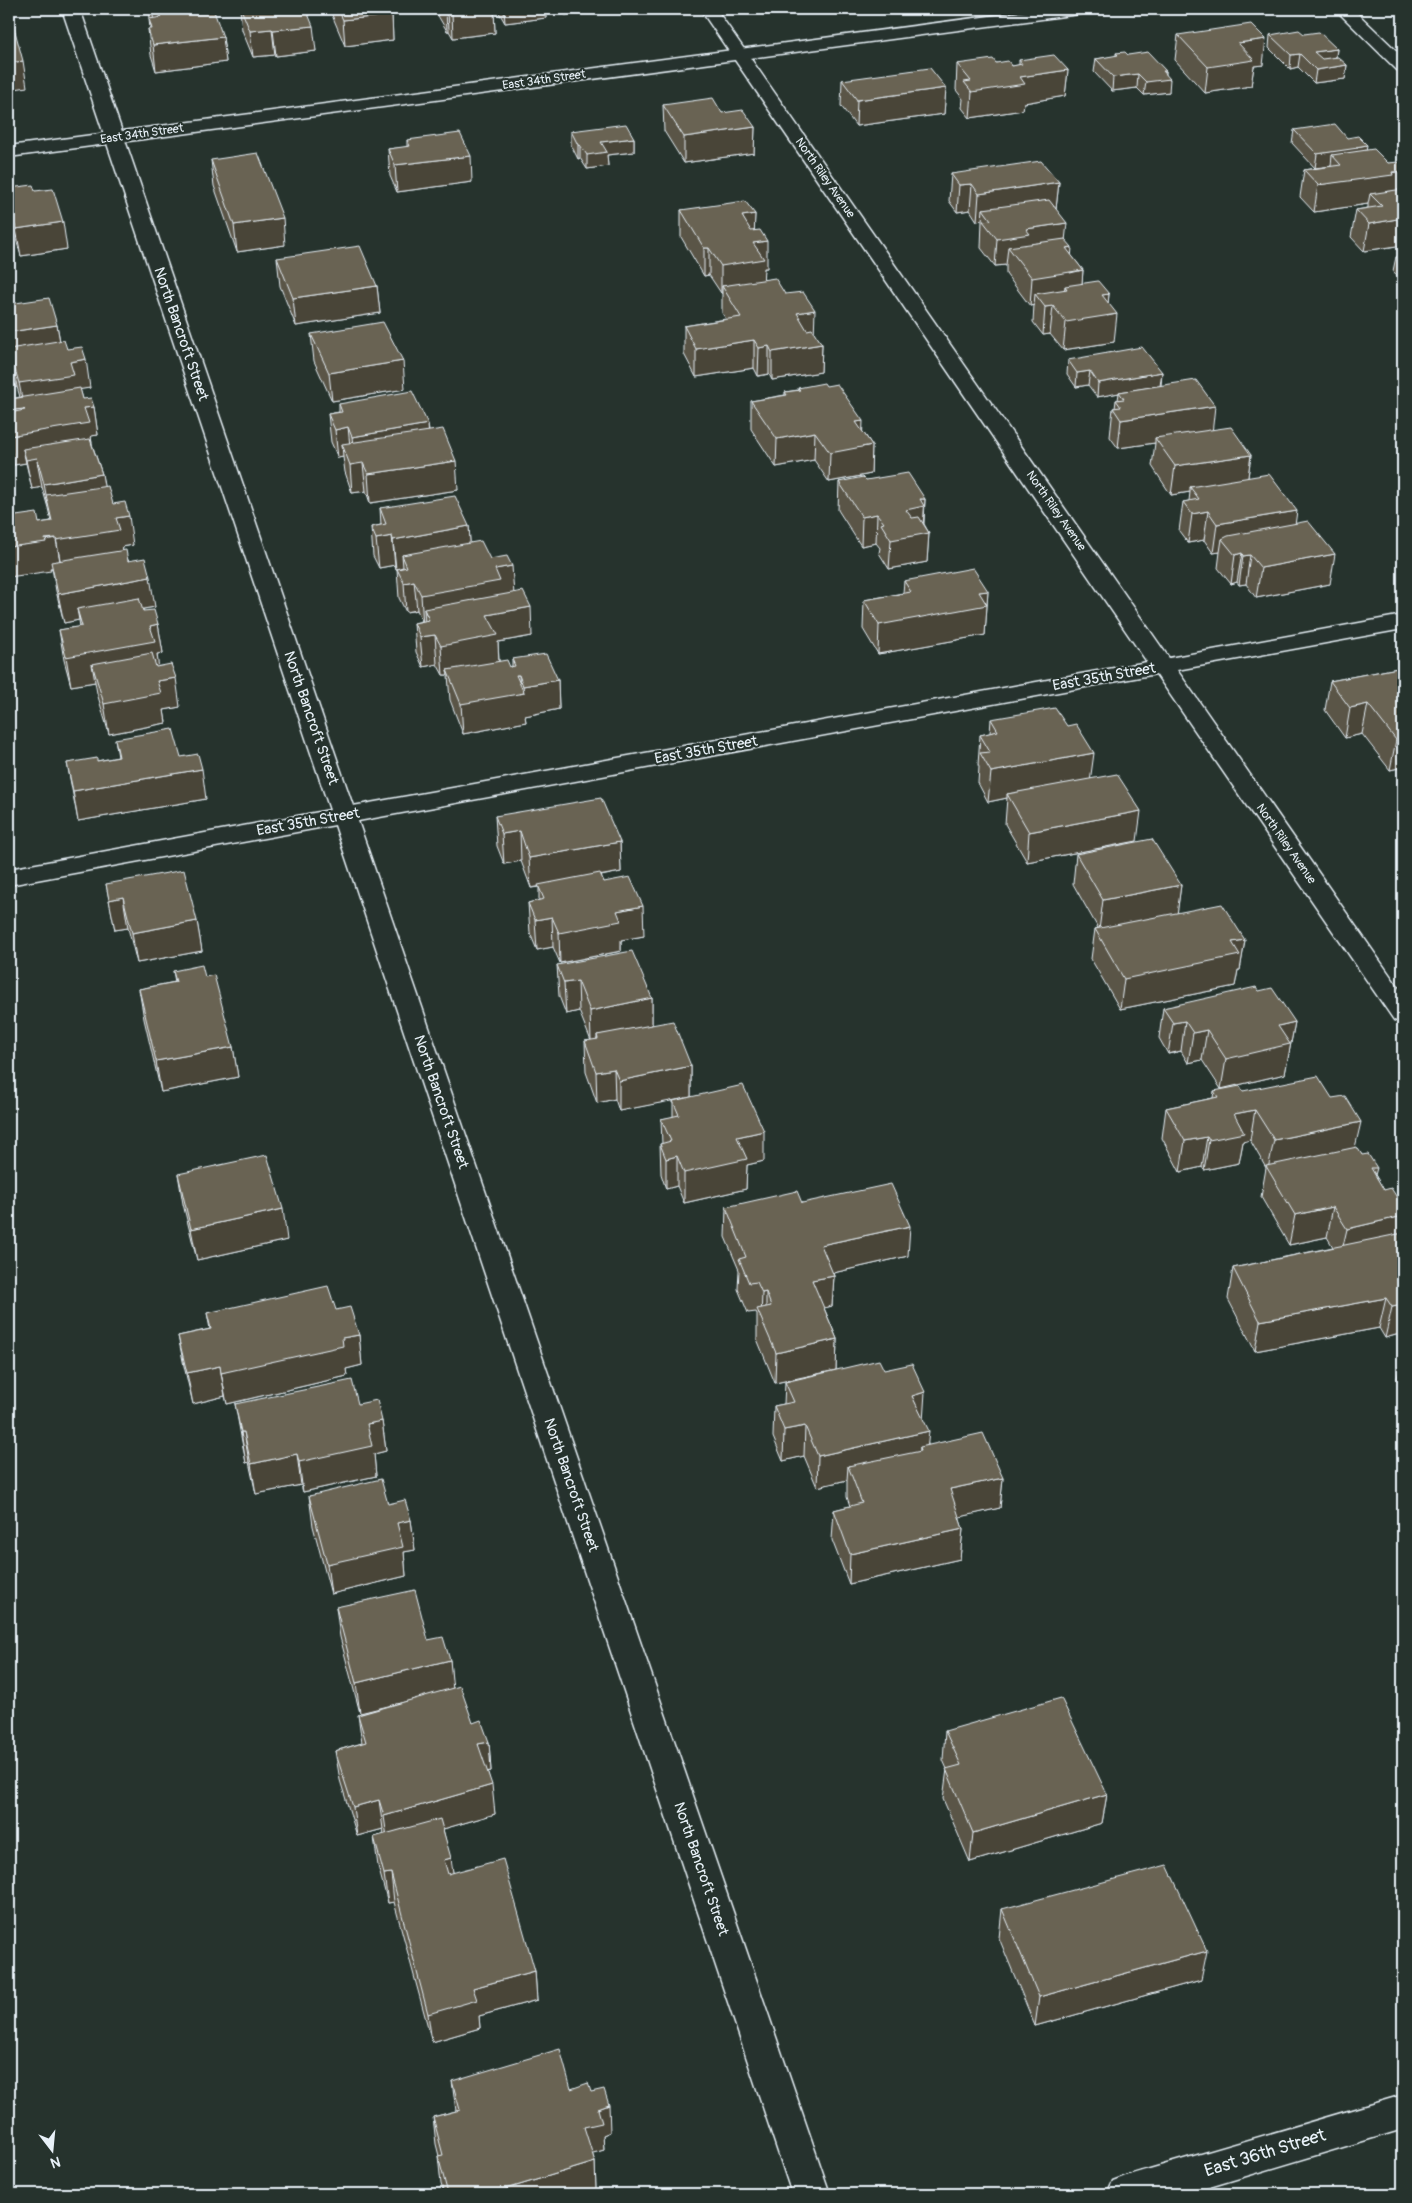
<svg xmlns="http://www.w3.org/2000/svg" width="1412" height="2203" viewBox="0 0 1412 2203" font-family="Pangolin,sans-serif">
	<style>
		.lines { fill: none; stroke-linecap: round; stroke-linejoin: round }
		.minor-casing { stroke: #e8f1f8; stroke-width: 3 }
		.secondary-casing { stroke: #e8f1f8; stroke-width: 3 }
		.minor { fill: #26332d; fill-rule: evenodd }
		.secondary { fill: #26332d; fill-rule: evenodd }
		.wall { fill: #5a5547; stroke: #e8f1f8 }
		.shaded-wall { fill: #4a4539; stroke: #e8f1f8 }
		.building { fill: #696352; stroke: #e8f1f8 }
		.labels { text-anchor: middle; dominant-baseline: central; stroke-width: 4; stroke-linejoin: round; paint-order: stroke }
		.far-street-label { font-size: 12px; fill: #e8f1f8; stroke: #26332d }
		.street-label { font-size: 15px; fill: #e8f1f8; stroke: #26332d }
		.near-street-label { font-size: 18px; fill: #e8f1f8; stroke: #26332d }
	</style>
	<rect width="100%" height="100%" fill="#26332d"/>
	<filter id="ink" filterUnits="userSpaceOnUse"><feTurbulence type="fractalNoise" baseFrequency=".02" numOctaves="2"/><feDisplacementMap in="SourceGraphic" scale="10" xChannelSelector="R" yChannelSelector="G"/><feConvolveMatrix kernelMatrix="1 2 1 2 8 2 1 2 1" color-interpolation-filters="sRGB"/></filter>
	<g filter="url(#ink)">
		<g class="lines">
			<g class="minor-casing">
				<path id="minor" d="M62,9h18l273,797 794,-144 -447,-653h16l453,649 234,-43v14l-226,41 226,324v29l-9,-3 -238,-346 -798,147 472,1373h-38l-457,-1369 -326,60v-16l321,-59z
					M1335,9h18l50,48v14l-6,-1z
					M1403,2095v34l-217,65h-79l6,-13 13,-5z"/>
			</g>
			<g class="secondary-casing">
				<path id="secondary" d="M1042,9h46l-3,4 -6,1 -1070,143v-11z"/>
			</g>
			<use href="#minor" class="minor"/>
			<use href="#secondary" class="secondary"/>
		</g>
		<path class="wall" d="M149,9h46l1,4 27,24 3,25 -70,9 -5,-16 -3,-26h2l-1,-10h1z
			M240,9h66l10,42 -40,5 -1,-1 -22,2 -11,-27z
			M331,9h58l3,6 1,25 -48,6 -13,-31z
			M434,9h60l1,24 -42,5 -4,-7h-2z
			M497,9h48l1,9 -41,5z
			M561,9h32v2l-28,4z
			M1304,34l33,15 -1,8 11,8 -2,14 -31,4 -16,-16 -8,2 -21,-21 1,-13z
			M1178,35l85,30 -9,1 -3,20 -46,7 -30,-33z
			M1116,53l12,2 38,16v3l3,18 -25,3 -7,-7 -25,3 -18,-19 2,-13 20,-3z
			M1019,60l49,10 -3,26 -41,7 -1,7 -53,8 -8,-10 1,-9 -7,-9 1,-26 39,-1 16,3 7,-1z
			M842,80l104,8 -2,26 -88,12 -15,-20z
			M663,105l59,8 33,14 -1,26 -70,10 -20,-32z
			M1294,130l53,8 41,25 15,3v79l-39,6 -13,-14 5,-27 12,-2v-4l-54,8 -14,-15 4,-27 27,-4 -16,2 -23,-25z
			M571,131l63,7v14l-27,3 1,11 -21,3 -7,-11 -2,1 -7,-14z
			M407,140l65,42 -75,10 -7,-16 -2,-27 19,-2z
			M211,160l74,85 -48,7 -23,-66z
			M951,174l108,8 -3,27 9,30 6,16 12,15 -1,13 27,11 -1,9 6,39 -51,8 -13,-16 -7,1 -10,-13 1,-17 -4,1 -24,-32v-9l-11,1 -14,-18 1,-28 -5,1 -7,-11 -13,2 -8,-11z
			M9,188l26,3 32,58 -46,7 -10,-34 -2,-15v-12l1,-1z
			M681,210l74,4 -1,16 13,38h-3l-1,11 22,15 29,39 8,11 -1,28 -49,8 -3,-6 -11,2 -4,-8 -58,9 -12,-23v-28l42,-7 -4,-6v-20h-1l-12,-18 -5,1 -23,-39z
			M1403,256v26l-10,-11 3,-14z
			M277,258l100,28 3,27 -84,13 -16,-40z
			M9,304l48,21 3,16 7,8 23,39 -10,1 3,10 11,8 4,28 -7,1 1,8 10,30 2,13 29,58 -11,2 1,4 32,56 -12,2v2l15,13 5,29 -6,1 1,12 22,41 -16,3 2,13 -57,11 -12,-41 -2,-11 -24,4 -7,-26 -5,-30 21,-3 -1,-7 -15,3 -8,-32 -4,-23h-2l1,3 -12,-48 12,-2 -3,-13 -6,-21 -10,2 -6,-26 -12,2 -5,-21v-31l4,-1 -2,-13 9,-2 -3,-10 -8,1z
			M311,334l94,55 -73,12 -18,-40z
			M1068,360l94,12 -1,14 51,44 39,25 -3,22 47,47 35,60 -74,14 -10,-14 -7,1 -2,-3 -6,2 -13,-16 2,-16 -7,1 -9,-13 -16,3 -9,-12 4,-29 6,-1 1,-9 -19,3 -19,-29 3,-23 -37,5 -8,-11 3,-29h2l1,-8h2l1,-7 -22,4 -9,-12 -12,2 -9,-13z
			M798,388l65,44 9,13 -1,29 -42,8 -15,-22 -38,7 -25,-38v-28l34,-6v-3l13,-2z
			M339,404l89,20 1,7 29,59 -88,13 -4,-12 -14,2 -7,-21 -2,-15 -5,1 -7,-16 -3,-28 11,-2z
			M866,480l59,19 -1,25 5,9 -2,29 -38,7 -10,-16 1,-5 -4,-5 -15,3 -23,-36 1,-28z
			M380,508l89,18 1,17 20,16 24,34 18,43 -34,6 1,19 11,6 2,-1v-7l46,21 1,29 -34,7 1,6 -63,12 -13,-34 -2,-25h-5l-6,-11 -14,3 -7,-15 -2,-29 8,-2 -5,-11 -11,2 -7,-14 -2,-29 6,-1 -7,1 -1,-4 -16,3 -6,-12 -2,-29 10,-2z
			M904,581l84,10 -3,44 -107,19 -15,-25 1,-29 39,-7z
			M1403,667v100l-13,3 -28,-36 -17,4 -20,-28 5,-29z
			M991,719l100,60 46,62 -110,21 -22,-38 2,-26 -19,4 -10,-19 1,-16 -1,-2 2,-30 10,-2z
			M115,739l66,18 25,42 -128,22 -11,-58 30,-2 21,-4z
			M495,816l125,26 1,30 -20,4 3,6 40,54 -23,4v11l-61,12 -7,-16 -16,3 -7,-17 -2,-30 11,-3v-13l-8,1 -10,-27 -17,3 -7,-18z
			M1076,854l105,31 -4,28 68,27 -5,30h-2l-3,16 -115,23 -29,-50 4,-30 3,-1 -25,-44z
			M106,884l91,37 5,30 -65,12 -9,-35 -13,2z
			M557,965l95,33v27l39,41v31l73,64 -17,4 -1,24 -62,14 -7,-17 -11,3 -5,-15 -1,-30h2l-1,-25 12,-2v-16l5,-2 -59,12 -4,-12 -18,4 -11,-31 -1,-31h6l-12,-30 -13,3 -7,-18z
			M173,971l32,6 28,70 5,30 -77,15 -17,-73 -5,-30 36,-7z
			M1259,991l36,31 -10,52 -64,15 -19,-29 -14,3 -7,-12 -13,3 -9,-16 4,-30z
			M1214,1091h29l113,56 6,8 15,13 -2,7 9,15 19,17v126l-18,5 -6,-10 -124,23 -27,-52 5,-31 100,-21 -6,-10 -38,8 -28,-48 5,-29 -16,-28 -7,2 -4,21 -35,7 -2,-3 -22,5 -18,-34 4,-30 47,-10z
			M178,1174l109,66 -90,20 -14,-56z
			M802,1203l106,53 -75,17 1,3 -2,30 -8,2 13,31 -1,31 -61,13 -18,-44v-25l-1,-2 -8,1 -10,-24 1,-19 -14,-33 1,-30z
			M336,1310l23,25 3,30 -16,4 1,7 -120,28 -2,-8 -32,8 -9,-38 -6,-30 32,-7 -3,-16z
			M1403,1355v33l-6,-10z
			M884,1370l39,49 5,26 75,33 -3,30 -41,9 4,12 -3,30 -111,25 -17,-44 2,-30 16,-4 -3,-9v-17l-30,7 -13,-31 -21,5 -10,-24 1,-31 10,-2 1,-22z
			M235,1404h123l24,17 4,30 -12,3 2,22 -73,16 -2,-7 -45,9 -7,-32 -3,1z
			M309,1496l79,8 23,16 4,30 -11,2 2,24 -75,18 -18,-68z
			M336,1607l92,33 22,20 2,28 21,35 16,19 2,29 -3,1 7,42 -52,15 10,43 82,99 2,29 -58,16 1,12 -48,14 -38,-140 -6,1 -10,-37 -4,-29 10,-2 -1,-6 -26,7 -17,-56 -5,-29 27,-8 -4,-28 44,-13 -42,11 -20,-76z
			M945,1731l162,63 -5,29 -132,39 -27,-63 4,-30 -4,-9z
			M1002,1909l199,71 -166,46 -36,-88z
			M452,2081l119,8 20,3 19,40 -7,3 1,15 -12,3 3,9 1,28 -15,4h-137l-3,-10 -3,-28h1l-3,-12 -3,-27 23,-6z"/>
		<path class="shaded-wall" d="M152,9h7l4,25 -7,1z
			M188,9h7l3,21z
			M446,9h2l1,22h-2z
			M480,9h14l1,24 -42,5 -1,-26z
			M515,9h30l1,9 -41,5 -1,-13z
			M565,9h28v2l-28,4z
			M605,9h28l-28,3z
			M392,15l1,25 -48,6 -2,-26z
			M313,26l3,25 -40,5 -3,-26z
			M272,29l3,26 -22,2 -3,-26z
			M223,37l3,25 -70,9 -3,-26z
			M1266,39l-3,26 -9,1 -3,20 -46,7 3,-26 30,-24z
			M1337,49l-2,13 -22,4 1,-14z
			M1300,54l-2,13 -8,2 1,-14z
			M23,61l4,26 -18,3v-27z
			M1347,65l-2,14 -31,4 2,-13z
			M1068,70l-3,26 -41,7 -1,7 -53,8 2,-26 48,-15z
			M1163,71h3l-1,8h5l-1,13 -25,3 2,-13z
			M1138,74l-1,14 -25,3 1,-14z
			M946,88l-2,26 -88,12 1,-26z
			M755,127l-1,26 -70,10v-26z
			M634,138v14l-27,3 1,11 -21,3v-14l14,-13z
			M578,145h2v13l-2,1z
			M1367,145l-2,14 -33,-4 -1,11 -16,2 2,-14z
			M471,156l1,26 -75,10 -2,-27z
			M1403,171v24l-33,-1 -2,10 -54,8 4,-27z
			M1059,182l-3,27h-73l-1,11 -5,1 2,-27z
			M972,184l-2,26 -13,2 2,-27z
			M755,214l-1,27 -12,-25z
			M283,218l2,27 -48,7 -3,-27z
			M1403,218v27l-39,6 5,-27z
			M63,222l4,27 -46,7 -5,-27z
			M1067,223l-3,27 -56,-3 -2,18 -11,1 2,-27 29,-10z
			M767,241v27h-3l-1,18h-41v7h-1v-27l32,-23z
			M1072,247l-2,26 13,-3 -2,28 -14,-9 -2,-3 -2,15 -28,-7 -1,11 -4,1 2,-28 34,-30z
			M704,248h5v27l-5,1z
			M377,286l3,27 -84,13 -3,-28z
			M1109,294l-2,22 10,-2 -3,28 -51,8 3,-28 36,-27z
			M1053,306l-3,28 -7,1 2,-28z
			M815,310l-1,28 -18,3 1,-28z
			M57,325l5,28 -50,7 5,27 -8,1v-56z
			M754,340v28l-58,9v-28z
			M822,344l-1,28 -49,8v-28z
			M769,346v28l-11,2 1,-28z
			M86,359l4,29 -13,2 -53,19 4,24 56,-25 10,-1 4,28 -7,1 2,16 -56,9 5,26 -10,2 -6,-29 -3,-11 3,14 -12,2 -5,-28v-1l9,-1 -4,-25 10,-1 -5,-26 51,-21z
			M403,361l2,28 -73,12 -3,-28z
			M1090,371l-2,14 -12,2 1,-14z
			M1162,372l-2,14 -41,6v1l-22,4 1,-14z
			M1215,406l-3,28 -57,4v5l-37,5 3,-28z
			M863,421l-1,26 10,-2 -1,29 -42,8 1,-29 26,-31z
			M428,424l2,29 -67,11 3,27 -14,2 -2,-28 5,-1 -3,-27z
			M348,427l3,29 -9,-12 1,13 -5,1 -3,-28z
			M815,432l-1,28 -38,7 1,-28z
			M1251,455l-4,29 -57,3v5l-19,3 4,-29z
			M456,461l2,29 -88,13 -2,-29z
			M102,474l5,29 -59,2 -4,-21z
			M920,499h5l-2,28 6,6 -2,29 -38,7 2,-29 15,-30z
			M1208,511l-4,29 -16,3 4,-29z
			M1297,511l-4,29 -71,-1 -2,13 -7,1 4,-29z
			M877,514l-1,29 -15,3 1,-29z
			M129,516l4,29 -11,2 2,12 -62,10 -6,-29 60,-22z
			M469,526l2,29h-69l1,12 -7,2 -3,-29z
			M392,536l3,29 -16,3 -3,-29z
			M56,538l5,29 -11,1 1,3 -42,6v-30z
			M1242,553l-5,29 -6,2 4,-29z
			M1335,554l-5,30 -74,14 5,-30z
			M1250,555l-4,29 -7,1 4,-29z
			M512,566l2,29 -85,25 -5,-11 1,15 -2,1 -2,-30 74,-26z
			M150,577l5,30 -75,13 -3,-11 2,11 -15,3 -6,-29z
			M414,581l3,29 -11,2 -2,-29z
			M988,591l-3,44 -107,19 1,-29 100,-33z
			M531,607l1,29 -34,6 1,23 -52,5 1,5h-5l-2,-29 46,-31z
			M158,624l5,29 -6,1 2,16 -67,-6 3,18 -24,4 -5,-29 84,-31z
			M435,635l2,29 -14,3 -3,-30z
			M516,675h3l1,19 4,-1 -1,-7 35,-6 1,29 -34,7 1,6 -63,12 -2,-30z
			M176,678l4,29 -16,3 2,13 -57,11 -5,-30 53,-23z
			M1368,704l-6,30 -17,4 5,-30z
			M1403,739v28l-13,3 6,-30z
			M1094,753l-4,29 -83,12v4l-19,4 3,-30z
			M202,769l4,30 -128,22 -5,-30z
			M1141,811l-4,30 -110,21 2,-30z
			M520,831l1,30 -17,3 -2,-30z
			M620,842l1,30 -90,16 -2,-30z
			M1181,885l-4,30 -78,15 4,-30z
			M123,897l5,31 -13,2 -6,-30z
			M643,906l1,30 -23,4v11l-61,12 -1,-30 58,-22z
			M552,917l1,30 -16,3 -2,-30z
			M197,921l5,30 -65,12 -5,-30z
			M1245,940l-5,30h-2l-3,16 -115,23 4,-30 108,-37z
			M578,981l1,30 -13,3 -2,-31z
			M652,998v31l-55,6v5l-6,1 -1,-30z
			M1185,1021l-4,30 -13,3 5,-31z
			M1295,1022l-10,52 -64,15 5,-30 52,-33z
			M1207,1030l-5,30 -14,3 5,-30z
			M233,1047l5,30 -77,15 -5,-31z
			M691,1066v31l-72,14v-30z
			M614,1069l1,30 -18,4 -1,-31z
			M1255,1110l-5,30 -7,2 -4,21 -35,7 5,-30 25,-26z
			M1361,1122l-7,30 -86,17 6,-29z
			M764,1131v30l-17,4 -1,24 -62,14v-30l53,-36z
			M1207,1137l-5,30 -22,5 5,-31z
			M677,1156v30l-11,3v-30z
			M1333,1207l-6,30 -38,8 6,-30z
			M283,1209l4,31 -90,20 -6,-31z
			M1403,1216v20l-63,23 7,-30z
			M910,1226l-2,30 -88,20 1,-31z
			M834,1276l-2,30 -21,5 1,-31z
			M766,1292v31l-5,-5 1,-25z
			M1386,1298l-7,30 -124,23 5,-30z
			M1403,1305v28l-18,5 7,-31z
			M359,1335l3,30 -16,4 1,7 -120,28 -6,-31 121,-35z
			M837,1339l-1,31 -61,13 1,-30z
			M220,1366l5,30 -32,8 -6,-31z
			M925,1392l-2,30 -11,-26z
			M382,1421l4,30 -12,3 2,22 -73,16 -4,-30 68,-38z
			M805,1426l-1,30 -21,5 1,-31z
			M929,1431l-3,30 -5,-10 -1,-4 -1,16 -71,3 -1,14 -30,7 1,-31z
			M241,1432h3l5,30 -3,1z
			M297,1454l4,31 -45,9 -5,-30z
			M1003,1478l-3,30 -53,12 3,-31z
			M411,1520l4,30 -11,2 2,24 -75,18 -4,-30 70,-41z
			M963,1529l-3,30 -111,25 1,-30z
			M450,1660l3,30 -93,23 -4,-30z
			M489,1742l2,29 -10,2 -3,-29z
			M492,1785l3,29 -107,31 -4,-29z
			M1107,1794l-5,29 -132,39 3,-29z
			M379,1800l4,29 -26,7 -4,-29z
			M451,1858l4,29 -8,2 -3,-29z
			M391,1873l3,29 -6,1 -4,-29z
			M1207,1951l-6,29 -166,46 4,-29z
			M535,1971l2,29 -58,16 1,12 -48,14 -4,-28 45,-26z
			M609,2105l1,27 -7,3 1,15 -18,5 -2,-28 14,-18z
			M595,2162l1,28 -15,4h-91z"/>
		<path class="building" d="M159,9h30l2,4 23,-2 9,26 -70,8 -5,-16h4l-3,-10 13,-2z
			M241,9h65l7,17 -40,4 -1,-1 -22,2z
			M338,9h51l3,6 -49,5z
			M450,9h30l-28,3z
			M9,24h4l10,37 -14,2z
			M1251,24l15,15 -28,4 16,17 -46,7 -30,-32z
			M1299,30l5,4 15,-2 18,17 -23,3 8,7 16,-2 9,8 -31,5 -16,-16 -9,1 -21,-20z
			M1125,52l3,3 20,-3 18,19h-3l7,8 -24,3 -8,-8 -25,3 -17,-18 22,-4 -2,-2z
			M1054,55l14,15 -48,7 5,7 -53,8 -8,-10 7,-1 -14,-17 36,-5 3,4 12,-2 4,5 10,-2 -3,-4z
			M930,68l16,20 -89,12 -15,-20z
			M713,98l9,15 21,-3 12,17 -71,10 -21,-32z
			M626,124l8,14 -33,4 6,10 -20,3 -7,-10h-2l-7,-14z
			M1335,124l12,14 11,-2 9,9 -11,2 2,1 -41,6 -23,-24z
			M460,133l11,23 -76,9 -7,-16 22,-3 -3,-6z
			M1374,149l14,14 11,-1 4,4v5l-11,1 1,3 -75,10 -14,-15 37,-5 -9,-10z
			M258,153l25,65 -49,7 -23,-65z
			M1041,161l18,21 -80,12 -7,-10 -13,1 -8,-11z
			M33,185l2,6 18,-2 10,33 -47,7 -7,-26v-8l2,-1 -2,-6z
			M1403,189v29l-34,6 -13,-14 26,-4 -12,-12z
			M1049,200l18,23 -41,6 4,5 -33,5 -14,-18 8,-1 -8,-11z
			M745,201l10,13 -13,2 9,15 9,-1 7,11 -14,2 11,16 -43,7 -12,-18h-5l-23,-38z
			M1065,239l7,8 -6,1 17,22 -51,8 -24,-31z
			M360,246l17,40 -84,12 -16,-40z
			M1403,256v9l-7,-8z
			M775,278l10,16 18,-2 12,18 -18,3 10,17 5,-1 10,15 -50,8 -3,-6 -10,2 -5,-8 -58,9 -12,-23 57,-9 -19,-31z
			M1098,281l11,13 -7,1 15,19 -51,8 -13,-16 -8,1 -10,-13 32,-5 -2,-3z
			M49,298l8,27 -48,7v-28z
			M383,322l20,39 -74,12 -18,-39z
			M64,340l3,9 15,-2 4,12 -16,3 4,13 -55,8 -7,-24h-3v-10z
			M1142,347l20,25 -64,11 -8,-12 -13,2 -9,-13z
			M1196,380l19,26 -94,14 -8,-12 8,-1 -5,-7 8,-1 -5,-7z
			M824,383l2,3 11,-2 26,37 -7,1 16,23 -42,8 -15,-21 -38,7 -26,-38 36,-6 -2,-3 15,-2 -2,-2z
			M80,388l3,11 8,-1 3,9 -10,1 5,15 -80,13v-23l16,-3 -1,-1 -10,1 -3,-11z
			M412,391l16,33 -76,13 -4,-10 -13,3 -7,-16 14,-2 -3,-8z
			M1231,427l20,28 -76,11 -20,-28z
			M443,429l13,32 -88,13 -5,-11 -13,2 -8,-21z
			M90,439l12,35 -58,10 -7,-26 -11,2 -3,-11z
			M908,473l17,26h-5l4,7 -18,4 6,8 7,-1 10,16 -38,7 -10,-16 3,-1 -7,-9 -15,3 -23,-35 24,-5 3,3z
			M1269,474l28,37 -80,13 -9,-13 -16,3 -9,-12 16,-3 -9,-12z
			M108,486l5,18 12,-2 4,14 -13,2 4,12 -64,10v-2l-11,1 1,3 -37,5v-30l28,-4 2,10 13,-2 -6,-26z
			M455,496l14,30 -76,14 -1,-4 -16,3 -5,-12 15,-3 -6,-16z
			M1308,521l27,33 -74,14 -11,-13 -7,1 -1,-3 -7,2 -13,-16 6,-3z
			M481,541l9,18 17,-3 5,10 -17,3 5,12 -79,14 -7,-14 -10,2 -7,-14 10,-2 -5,-12z
			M126,550l2,11 17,-3 5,19 -92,17 -7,-32z
			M973,568l15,23 -9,1 8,13 -108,20 -15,-25 47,-8 -7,-11z
			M523,591l8,16 -44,8 11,20 -57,11 -6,-11 -15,2 -6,-14 15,-3 -5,-11z
			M139,598l4,13 11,-1 4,14 -8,2 5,15 -89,16 -7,-27 23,-4 -5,-17z
			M152,653l4,14 15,-3 5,14 -19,3 4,12 -57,11 -12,-40z
			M546,654l12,26 -35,6 -4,-11h-3l8,18 -63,11 -14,-34 60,-10 3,7 5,-1 -3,-7z
			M1403,667v72l-7,1 -28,-36 -18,4 -20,-27z
			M1055,708l12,18 9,-2 18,29 -103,19 -11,-19 10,-1 -10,-17 18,-4 -7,-12z
			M173,729l8,28 17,-3 4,15 -129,22 -6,-28 30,-5v3l22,-4 -4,-18z
			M1117,774l24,37 -112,21 -22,-38z
			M601,798l19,44 -91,16 -9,-27 -18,3 -7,-18z
			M1152,839l29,46 -78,15 -27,-46z
			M184,870l13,51 -65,12 -9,-36 -14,3 -3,-16z
			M600,873l4,9 26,-5 13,29 -26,5 4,10 -62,12 -7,-16 -17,3 -7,-17 16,-4 -6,-14z
			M1222,904l23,36 -13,2 8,13 -116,24 -29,-50z
			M632,951l20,47 -62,13 -12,-30 -14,2 -7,-18z
			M202,965l3,12 9,-2 19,72 -77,14 -17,-72 37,-7 -3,-11z
			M1256,987l3,4 13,-3 23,34 -17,4 12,18 -64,15 -19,-29 -14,3 -8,-12 -12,2 -10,-15z
			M673,1021l18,45 -72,15 -5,-12 -18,3 -11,-31 13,-2 -1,-4z
			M1318,1076l14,22 13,-2 16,26 -87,18 -19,-30 -21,4 10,19 -35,7 -2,-3 -22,4 -19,-33 52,-11 -4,-6 26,-5 3,5z
			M743,1085l21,46 -27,6 10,22 -63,14 -7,-17 -11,3 -6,-15 11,-3 -10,-22 18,-4 -6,-14z
			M1357,1147l5,8 6,-1 9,14h-6l13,22 7,-2 12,19v9l-56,13 -14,-22 -38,8 -29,-49z
			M267,1155l16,54 -92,20 -13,-55z
			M891,1184l19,42 -89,19 13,31 -22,4 25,59 -61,14 -19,-44 14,-3 -5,-14 -4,1 -5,-11 -8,1 -10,-24 7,-2 -20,-50 71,-16 5,12z
			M1403,1233v72l-11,2 -6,-9 -126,23 -27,-53z
			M328,1286l8,24 14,-3 9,28 -17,3 1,8 -122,27 -1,-7 -33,7 -9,-37 33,-7 -4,-16z
			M879,1360l5,10 28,-6 13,28 -13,4 17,35 -111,25 -13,-30 -21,4 -10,-24 20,-4 -9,-20z
			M352,1380l6,24 19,-4 5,21 -15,3 5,22 -73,16 -2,-8 -46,10 -7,-32h-3l-6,-28z
			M983,1433l20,45 -53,11 13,40 -113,25 -16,-44 28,-7 -14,-37 73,-15 -1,-4z
			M381,1479l7,25 17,-4 6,20 -14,3 6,24 -76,17 -18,-68z
			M415,1590l13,50 15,-3 7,23 -94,23 -20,-76z
			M460,1686l13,37 8,-3 8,22 -11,2 14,41 -108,31 -5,-16 -26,7 -18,-56 31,-9 -8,-27z
			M1061,1698l46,96 -134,39 -27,-64 15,-4 -16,-34z
			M440,1819l11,39 -7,2 4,14 55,-15 32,112 -62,17 4,12 -49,14 -37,-141 -7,1 -10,-37z
			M1167,1865l40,86 -168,46 -37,-88z
			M560,2049l11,40 17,-6 3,9 13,-3 5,16 -11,4 4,14 -18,4 11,35 -105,32h-42l-10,-38 5,-1 -10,-38 27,-7 -8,-29z"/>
	</g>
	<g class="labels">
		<g class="far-street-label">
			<text transform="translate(544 80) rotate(-8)">East 34th Street</text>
			<text transform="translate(142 134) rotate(-8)">East 34th Street</text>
			<text transform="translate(825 178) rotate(55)">North Riley Avenue</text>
			<text transform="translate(1056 511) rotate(55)">North Riley Avenue</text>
			<text transform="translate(1286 844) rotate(55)">North Riley Avenue</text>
		</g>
		<g class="street-label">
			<text transform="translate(181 334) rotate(71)">North Bancroft Street</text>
			<text transform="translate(1104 677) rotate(-10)">East 35th Street</text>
			<text transform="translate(311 718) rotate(71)">North Bancroft Street</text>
			<text transform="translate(706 750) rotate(-10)">East 35th Street</text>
			<text transform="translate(308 822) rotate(-10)">East 35th Street</text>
			<text transform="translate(441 1102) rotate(71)">North Bancroft Street</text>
			<text transform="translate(571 1485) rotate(71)">North Bancroft Street</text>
			<text transform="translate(701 1869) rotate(71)">North Bancroft Street</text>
		</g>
		<g class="near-street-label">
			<text transform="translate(1265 2153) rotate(-17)">East 36th Street</text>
		</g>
	</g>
	<rect width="1412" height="2203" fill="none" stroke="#26332d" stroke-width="30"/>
	<rect x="15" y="15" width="1382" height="2173" fill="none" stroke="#e8f1f8" stroke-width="2" filter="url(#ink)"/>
	<g transform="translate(52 2150) rotate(164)" stroke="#26332d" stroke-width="4" paint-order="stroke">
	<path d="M0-4L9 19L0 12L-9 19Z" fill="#e8f1f8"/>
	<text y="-8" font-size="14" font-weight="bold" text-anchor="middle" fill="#e8f1f8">N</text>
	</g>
</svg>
